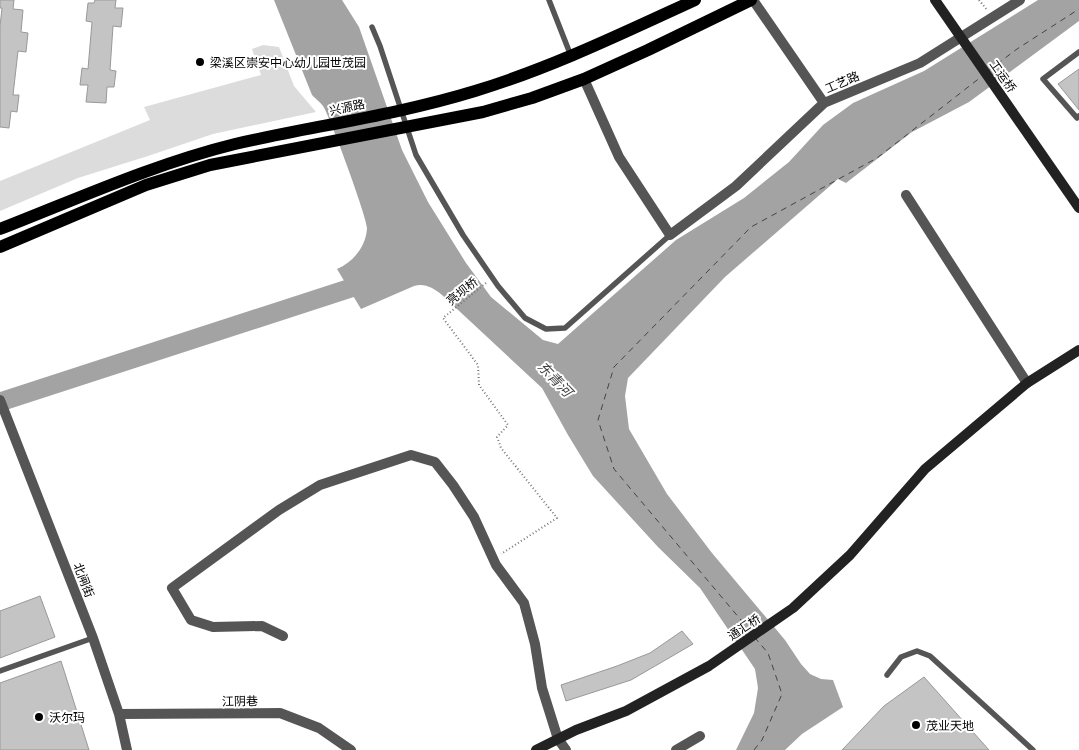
<svg xmlns="http://www.w3.org/2000/svg" width="1079" height="750" viewBox="0 0 1079 750" font-family="'IBM Plex Sans','Noto Sans SC',sans-serif">
	<style>
		.green { fill: #dcdcdc }
		.water { fill: #a3a3a3 }
		.lines { fill: none; stroke-linecap: round; stroke-linejoin: round }
		.river { stroke: #a3a3a3; stroke-width: 19 }
		.ferry { stroke: #444; stroke-width: 1; stroke-dasharray: 6 5; stroke-linecap: butt }
		.building { fill: #c4c4c4; stroke: #999 }
		.path { stroke: #777; stroke-width: 2; stroke-dasharray: 1 2.5; stroke-linecap: butt }
		.lane { stroke: #555; stroke-width: 5.5 }
		.street { stroke: #555; stroke-width: 10 }
		.secondary { stroke: #222; stroke-width: 10 }
		.primary { stroke: #000; stroke-width: 12 }
		.poi-dot { fill: #000; stroke: #fff; stroke-width: 2 }
		.labels { text-anchor: middle; dominant-baseline: central; stroke-width: 4; stroke-linejoin: round; paint-order: stroke }
		.poi-label { font-size: 12px; fill: #000; stroke: #fff; text-anchor: start }
		.street-label { font-size: 12px; fill: #000; stroke: #fff }
		.water-label { font-size: 14px; font-style: italic; fill: #444; stroke: #fff }
	</style>
	<rect width="100%" height="100%" fill="#fff"/>
	<path class="green" d="M263,45l16,2 15,39 22,26 -103,22 -65,22 -70,22 -78,33v-30l150,-61 -6,-13 117,-32 -9,-26z"/>
	<path class="water" d="M274,0h68l17,27 43,123 26,52 38,61 25,34 52,43 15,4 118,-104 68,-42 45,-36 34,-37 30,-22 71,-32 114,-71h41v21l-110,81 -57,30 -66,51 -8,-4 -113,98 -97,101 -3,18 4,33 38,65 45,59 73,87 16,24 9,10 11,5 12,1 10,27 -41,27 -17,16h-49l18,-37 4,-25 -3,-19 -55,-81 -42,-41 -65,-71 -25,-41 -26,-47 -100,-93c-9,-7 -17,-12 -28,-9l-53,23 -24,-40c16,-7 29,-22 30,-41 1,-8 -38,-114 -44,-122 -3,-4 -8,-8 -11,-11z"/>
	<g class="lines">
		<path class="river" d="M0,402l357,-116 14,-8"/>
		<path class="ferry" d="M988,71l29,-22 62,-40
			M751,632l-137,-163 -16,-49 16,-53 137,-140 126,-69 104,-81
			M754,750l8,-10 20,-46 -14,-41 -12,-14"/>
	</g>
	<path class="building" d="M0,0h14l-1,9 10,1 -2,22 7,1 -2,19 -8,-1 -5,44h6l-2,17 -6,-1 -2,17 -9,-1v-101l2,-18h-2z
		M95,0h21l-1,8h8l-2,19 -8,-1 -3,44 6,1 -2,16h-7l-1,16 -20,-1 2,-17h-8l2,-17 6,1 4,-47 -6,-1 2,-18h6z
		M1079,69v41l-21,-26z
		M40,596l15,41 -55,21v-47z
		M682,631l11,13 -62,36 -65,21 -5,-16 56,-19 33,-13z
		M61,661l28,89h-89v-67z
		M924,677l65,73h-147l42,-44z"/>
	<g class="lines">
		<path class="path" d="M979,0l8,10
			M486,283l-43,35 35,47 1,20 29,40 -11,12 4,11 56,70 -56,36"/>
		<path class="lane" d="M549,0l22,56
			M372,27l8,19 36,109 47,80 35,51 27,32 21,11 19,-1 105,-93
			M1079,52l-36,27 34,39 2,-2
			M0,671l93,-33
			M887,675l14,-18 16,-6 13,5 103,94"/>
		<path class="street" d="M753,0l71,103
			M584,79l35,78 51,78 66,-49 88,-83 96,-40 100,-63
			M906,195l121,188
			M0,400l93,238 26,76 8,36
			M283,636l-21,-10 -49,1 -22,-7 -19,-32 107,-78 41,-25 91,-30 24,7 18,23 21,32 22,48 28,38 11,41 7,44 16,51 8,11
			M119,714l161,-1 39,15 32,22
			M676,750l24,-14"/>
		<path class="secondary" d="M935,0l144,208
			M536,750l40,-20 50,-19 83,-45 84,-58 57,-53 75,-86 102,-86 52,-33"/>
		<path class="primary" d="M0,229c77,-30 154,-65 235,-85 79,-18 162,-29 240,-53 76,-23 148,-58 220,-91
			M0,247l146,-62 64,-20 273,-53 49,-14 52,-19 64,-29 103,-50"/>
	</g>
	<g class="poi-dot">
		<circle cx="200" cy="62" r="5"/>
		<circle cx="39" cy="717" r="5"/>
		<circle cx="916" cy="725" r="5"/>
	</g>
	<g class="labels">
		<g class="poi-label">
			<text x="210" y="62">梁溪区崇安中心幼儿园世茂园</text>
			<text x="49" y="717">沃尔玛</text>
			<text x="926" y="725">茂业天地</text>
		</g>
		<g class="street-label">
			<text transform="translate(1003 76) rotate(55)">工运桥</text>
			<text transform="translate(842 82) rotate(-23)">工艺路</text>
			<text transform="translate(347 107) rotate(-12)">兴源路</text>
			<text transform="translate(462 291) rotate(-39)">亮坝桥</text>
			<text transform="translate(84 580) rotate(69)">北闸街</text>
			<text transform="translate(744 627) rotate(-34)">通汇桥</text>
			<text transform="translate(240 701) rotate(-1)">江阴巷</text>
		</g>
		<g class="water-label">
			<text transform="translate(555 379) rotate(46)">东青河</text>
		</g>
	</g>
</svg>
